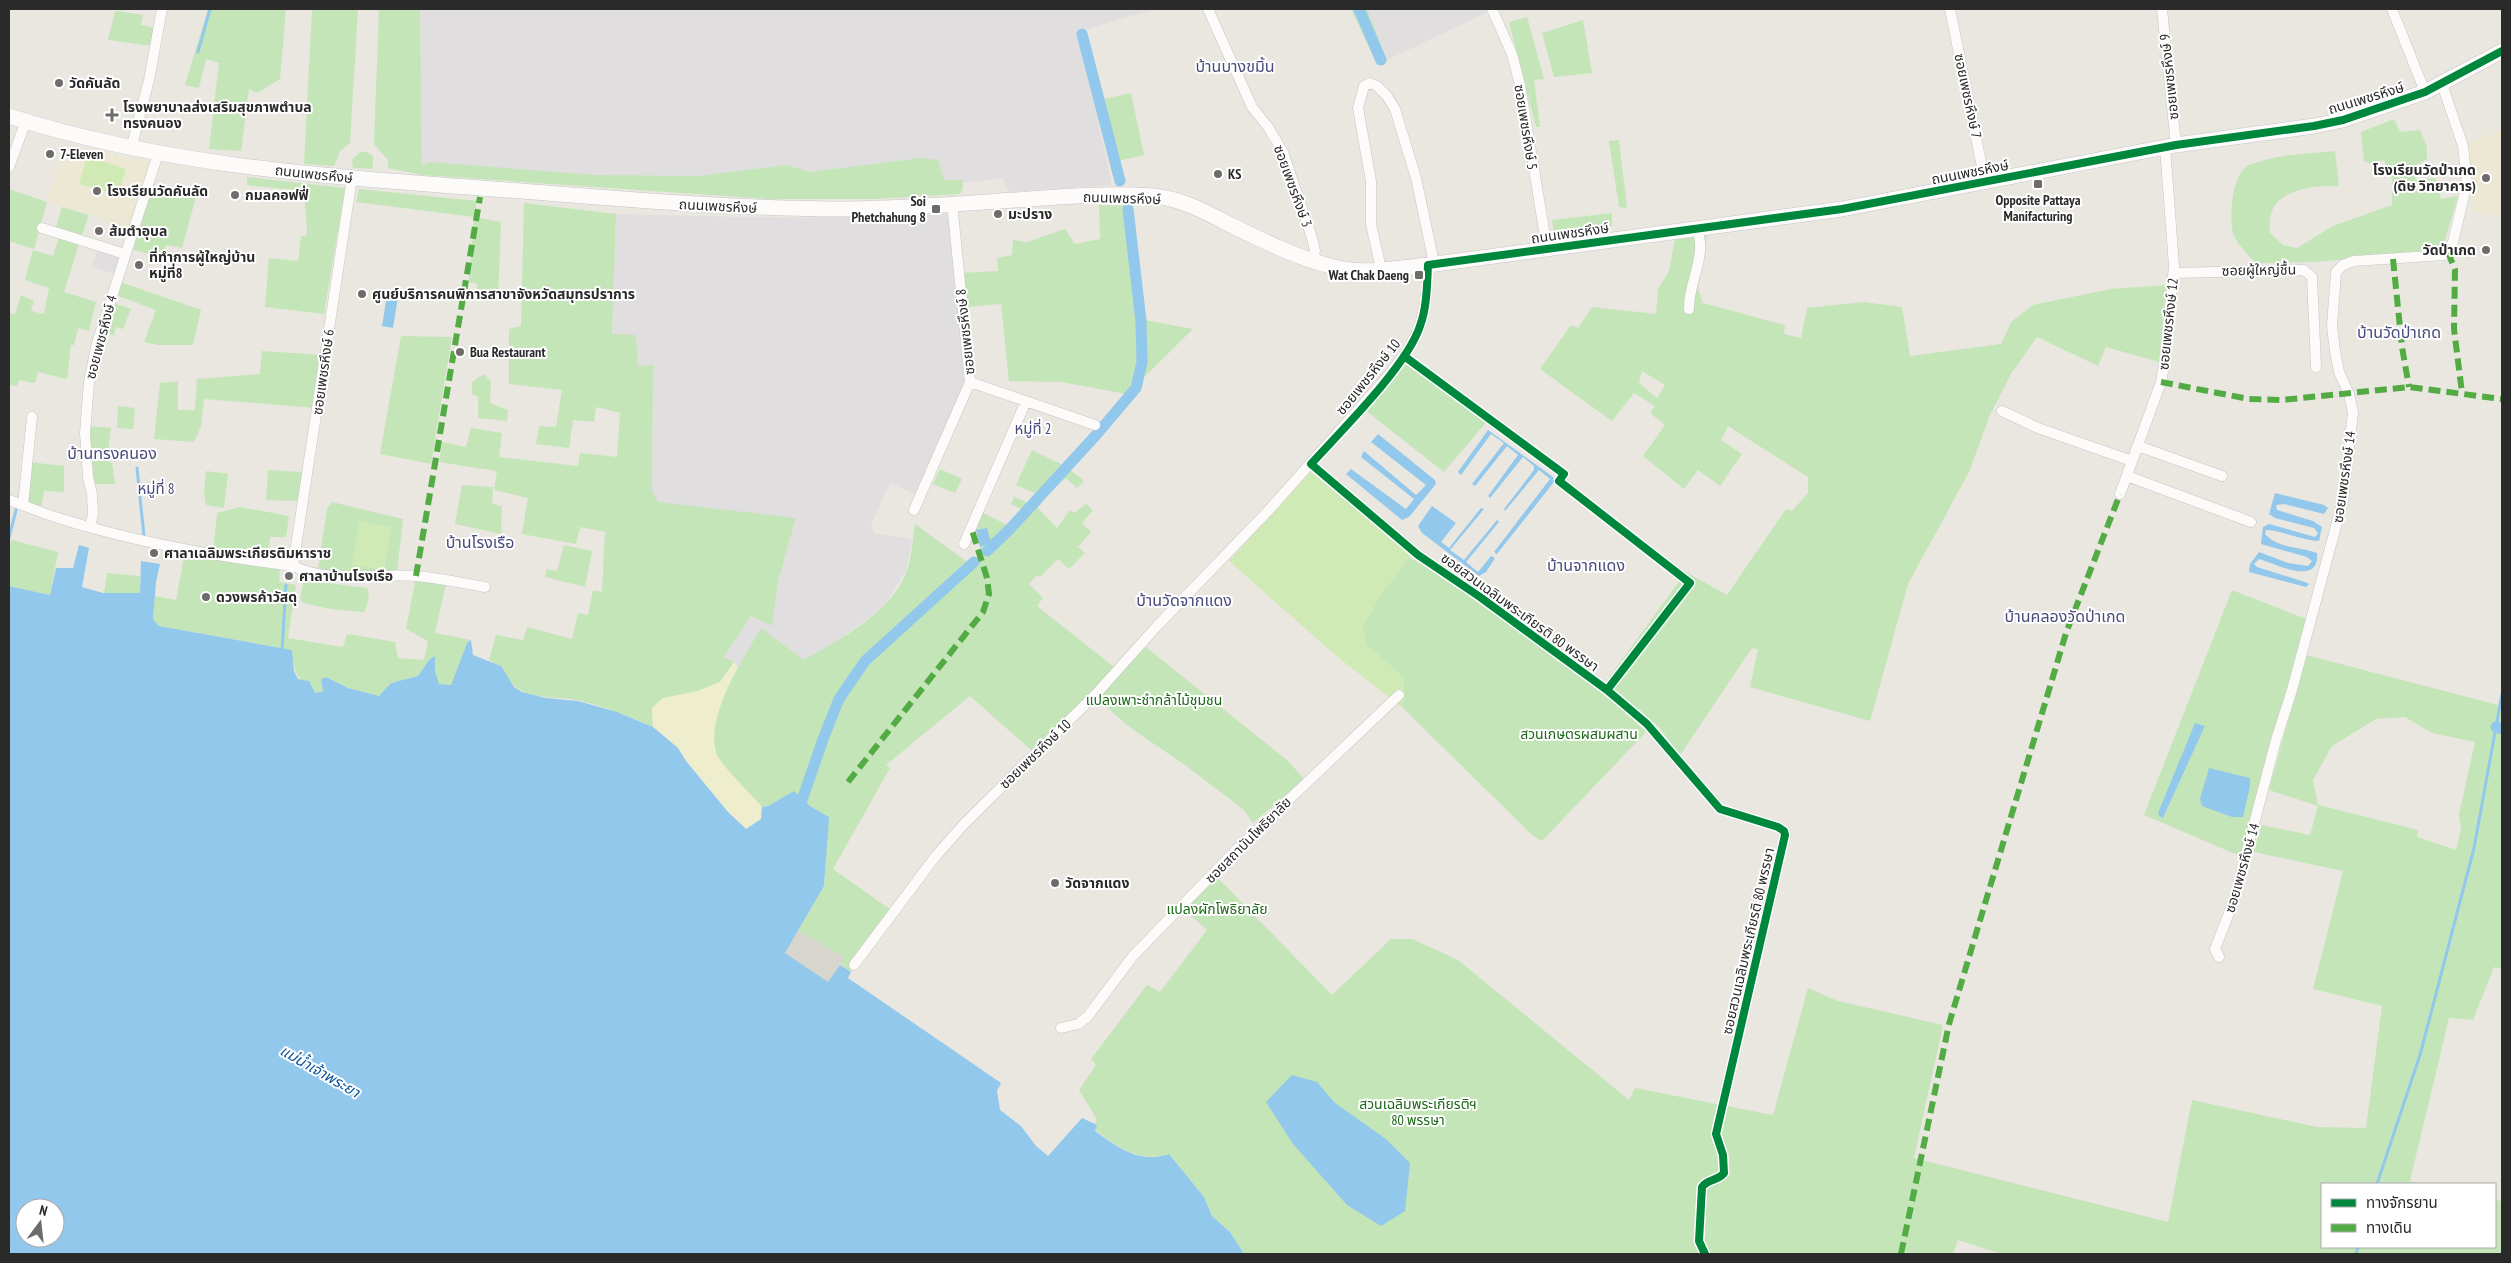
<svg xmlns="http://www.w3.org/2000/svg" width="2511" height="1263" viewBox="0 0 2511 1263" font-family="'PT Sans Narrow','Noto Sans Thai',sans-serif">
	<style>
		.industrial { fill: #e0dedf }
		.education { fill: #ece8d4 }
		.green { fill: #c4e5b8; fill-rule: evenodd }
		.sand { fill: #eeedcd }
		.pitch { fill: #cfeab5 }
		.plaza { fill: #d7d5ce }
		.water { fill: #92c8ec; fill-rule: evenodd }
		.lines { fill: none; stroke-linecap: round; stroke-linejoin: round }
		.stream { stroke: #92c8ec; stroke-width: 3 }
		.canal { stroke: #92c8ec; stroke-width: 11 }
		.street-casing { stroke: #c6c5c5; stroke-width: 11 }
		.secondary-casing { stroke: #c6c5c5; stroke-width: 16 }
		.street { stroke: #fcfbfa; stroke-width: 10 }
		.secondary { stroke: #fcfbfa; stroke-width: 15 }
		.quiet { stroke: #53ab44; stroke-width: 6; stroke-dasharray: 12 6; stroke-linecap: butt }
		.cycleway-casing { stroke: #fff; stroke-width: 11 }
		.cycleway { stroke: #00873e; stroke-width: 8 }
		.poi-dot { fill: #6d6c6a; stroke: #fff; stroke-width: 2 }
		.labels { text-anchor: middle; dominant-baseline: central; stroke-width: 4; stroke-linejoin: round; paint-order: stroke }
		.street-label { font-size: 14px; fill: #2a2a2a; stroke: #fff }
		.poi-label { font-size: 14px; font-weight: bold; fill: #2a2a2a; stroke: #fff; text-anchor: start }
		.park-label { font-size: 14px; fill: #1d6919; stroke: #fff }
		.neighbourhood-label { font-size: 15px; fill: #4a4b7c; stroke: #fff }
		.water-label { font-size: 15px; font-style: italic; fill: #0b559e; stroke: #fff }
		.quarter-label { font-size: 16px; fill: #4a4b7c; stroke: #fff }
	</style>
	<rect width="100%" height="100%" fill="#e9e7e0"/>
	<path class="industrial" d="M420,9h735l-77,23 34,153 -104,7 -5,-14 -51,6 -236,6 -294,-24z
		M1367,9h127l-107,51z
		M616,214l175,4 157,-4 17,172 -50,108 -25,-11 -19,42 3,8 38,6 -6,31 -23,38 -48,34 -31,18 -43,-32 -23,39 -14,-9 27,-43 21,10 6,-44 18,-62 -139,-17 -5,-11 1,-125h-15l-26,-32z
		M98,249l23,7 -5,18 -24,-7z"/>
	<path class="education" d="M2502,130v84l-21,2v-3l-7,-2 -9,-66z
		M66,145l86,18 -20,65 -85,-26z"/>
	<path class="green" d="M208,9h78l-6,70 -23,14 -8,-4 -8,62 -32,-2 10,-86 -13,-4 -7,29 -14,-3z
		M312,9h46l-8,134 -10,8 -6,15 -30,-2z
		M379,9h41l2,157 7,-4 166,13 102,1 90,-11 22,7 112,-14 17,2 6,20h18l1,8 -3,6 -84,5h-109l-344,-24 -35,-7v-8l-14,-16z
		M1351,9h16l20,51 -10,5z
		M115,11l28,4 -2,10 15,3 -4,18 -44,-6z
		M1527,17l17,62 -10,1 6,47h-4l-27,-105z
		M1583,20l9,53 -38,4 -12,-44z
		M1131,93l13,62 -27,6 -13,-62z
		M2394,119l6,13 20,-2 7,17v12l-14,8 3,13 19,-2 6,21 17,-3 -16,54 -7,2 -122,10 -57,1c-8,-9 -19,-18 -23,-30 -4,-16 -1,-61 16,-68 27,-11 58,-11 86,-14l4,35c-22,0 -60,1 -68,28 -2,5 -1,14 -1,19l13,12 14,3 36,-22 59,-21v-25l-8,-20 -12,4 -8,-3 -3,-29z
		M1619,140l8,68 -8,-1 -10,-66z
		M360,152h7l6,4v13l-20,-1 -1,-8z
		M247,177l98,11 -21,126 -59,-7 4,-49 29,3 3,-25h5l1,-6 -3,-39 -57,-6z
		M152,185l44,12 -14,51 -16,-3 -4,13 -31,-9z
		M9,189l38,13 -13,47 -25,-8z
		M359,189l118,12 -3,16 27,5 -3,78 -22,-4 1,-12 -8,-2 5,-65 -118,-15z
		M524,203l92,11 -4,120 24,1 2,31 15,-1 -1,126 6,11 138,16 -18,63 -6,45 -21,-10 -27,41 10,5 -14,20 -22,9 -35,7 -11,10 1,19c-24,-11 -49,-21 -76,-27 -18,-3 -35,-1 -53,-8 -18,-7 -15,-23 -35,-32l7,-25 27,5 4,-13 45,12 6,-26 10,2 5,-25 9,2 3,-60 -25,-5 -4,17 -54,-10 6,-36 -34,-8 3,-19 -58,-9 3,-20 24,5 5,-19 31,5 -3,24 79,9 2,-13 37,4 3,-44 -24,-6 -2,15 -21,-2 -4,28 -33,-4 3,-18 17,1 6,-37 -53,-6v-55l12,-3z
		M1099,205l34,1 12,114 48,9 -66,65 -66,-12 -52,-1 -8,-77 -35,3 -5,-34 37,-2 -1,-13 15,-3 1,-15 14,2 38,-13 10,15 25,-5z
		M62,207l27,8 -8,23 -26,-8z
		M1612,213v13l-58,7 -2,-13z
		M1707,234l-9,55 5,14 82,22 -1,9 17,4 6,-30 56,-6 39,5 8,49 91,-12 10,-22 22,-17 78,-16 55,-4 -7,77 -53,-15 -8,19 -61,-29 -26,37 -21,41 -21,57 -61,112 -38,137 -120,-34 8,-38 -6,-1 -72,107 -21,-28 -54,-44 81,-111 41,23 59,-86 6,2 16,-18v-16l-80,-51 -7,14 21,14 -22,32 -22,-16 -14,19 -41,-33 22,-31 -15,-12 5,-7 -21,-13 -22,28 -72,-52 31,-44 7,3 14,-21 64,7 2,-25 11,-18 6,-32zM1642,371l23,14 -8,13 -18,-15z
		M59,237l20,7 -15,48 32,10 -7,29 -11,-3 -4,17h-3l-4,34 -29,-7 -3,11 -16,-3 -2,6 -8,-1v-72l6,1 6,-19 13,6 -3,10 13,3 5,-26 -24,-8 8,-30 20,6z
		M120,282l81,28 -8,35h-35l-14,-3 12,-32 -40,-15z
		M114,303l17,6 -8,20 -7,-2 -2,8 -8,-1z
		M401,336l51,1 -21,127 -51,-10z
		M262,351l60,4 -8,53 -110,-9 -3,27 -7,16 -40,-3 6,-56 18,-2v29h17l2,-31 63,-5z
		M1407,360l82,59 -45,53 -79,-62 33,-36z
		M484,374l7,7 -1,22 18,7 -1,11 -29,-3v-21l-6,-3v-12z
		M118,406l17,2 -2,21 -16,-1z
		M88,426l23,2 -4,33 5,2 3,21h-23z
		M1032,450l33,16 19,15 -7,7 -11,-10 -19,16 -9,14 19,20 13,-18 4,3 12,-9 7,6 -11,13 9,9 -13,15 7,6 -16,16 -11,-10 -18,18 -3,-2 -8,9 14,14 -6,8 77,61 -46,49 -37,34 -61,-54 -84,69 4,3 -57,101 58,41 -40,62 -11,-7 4,-8 -46,-26 26,-45 4,-69 -18,-11 -16,-15 -26,15 -6,1c-9,-10 -41,-42 -45,-52 -15,-33 27,-98 44,-127l43,32c37,-22 85,-45 102,-87 6,-14 6,-34 9,-49l58,42 9,-10 -2,-9 7,-19 -11,2 5,-18 30,15 13,-16 -13,-7 3,-7 17,7 4,-11 -19,-8z
		M29,462l35,4v26l-20,-1 -3,18 -16,-6z
		M940,469l22,10 -7,14 -22,-9z
		M268,470l35,2 -6,29 -31,-1z
		M206,471l22,3 -4,34 -18,-3 -2,-12z
		M462,485l31,2 -1,17 10,2 -1,28 -46,-10z
		M332,502l71,17 -6,53 -69,-1 -10,-3 9,-59z
		M240,507l49,9 -3,21h-16l-2,23 -55,-7 4,-40z
		M12,540l46,12 -8,43 -41,-9v-41z
		M564,545l28,6 -7,36 -40,-10 2,-8 10,2z
		M185,552l95,17 -1,13 17,3 -8,53 55,9 4,-13 48,8 3,16 26,2 4,-19 -22,-12 10,-52 30,7 -11,49 36,7 -4,3 -16,42h-12l-4,-14v-14l-6,3 -11,16 -27,7 -12,13 -31,-8 -22,-11 -5,2 2,12 -8,2c-19,-16 -21,-19 -23,-43l-133,-24 -6,-7 2,-23 21,4z
		M1409,557c80,49 171,109 237,175l-104,109 -10,-6 -128,-126v-31l-37,-33 -5,-18 18,-31z
		M107,573l33,3v18l-36,-1z
		M304,580l63,8c4,8 0,16 -3,24l-33,-3 -28,-6 -3,-5z
		M2232,590l74,29 -66,237 -96,-41zM2195,723l10,3 -42,92z
		M1146,647l142,114 16,18 -51,44 -10,-14 -58,-44 -57,-39 -34,-30z
		M2306,655l196,51v-2v265l-8,-2 -21,53 -24,-2 -39,163 11,3h-99v63h173v-47l7,1v53h-500l-44,-14 -5,14h-709l-14,-22 -18,-16 -8,-19 -35,-43c-30,9 -50,-6 -74,-24l1,-12 -17,-28 17,-25 -5,-6 56,-74 13,7 47,-62 -23,-21 33,-32 115,118 59,-56h21l46,21 171,140 6,-12 138,27 35,-127 30,13 105,24 -29,133 254,64 24,-122 125,27 49,1 16,-122 -69,-17 30,-118 -89,-19 7,-27 49,10 8,-29 -49,-16zM2405,717l27,16 43,9 -16,72 2,15 -5,21 -39,-13 1,-7 -100,-25 -5,-25 19,-34 44,-27z"/>
	<path class="sand" d="M734,662l4,5c-12,21 -31,63 -21,88 3,9 37,42 45,52l-1,12 -14,10 -19,-17 -42,-51 -8,-13 -25,-21 -1,-19 11,-10 35,-7 22,-9z"/>
	<path class="pitch" d="M87,157l39,12 -8,26 -39,-11z
		M1311,472l101,83 -32,41 -18,31 5,18 37,33v31l-70,-55 -105,-93z
		M359,521l32,6 -7,43 -32,-5z"/>
	<path class="plaza" d="M798,931l47,26 -17,26 -43,-30z"/>
	<path class="water" d="M388,289l11,2 -6,37 -11,-2z
		M1488,430l65,47 1,5 -57,72 -3,-2 56,-73 -11,-9 -34,41 -1,-2 30,-39v-4l-11,-9 -33,41 -2,-2 30,-41 -11,-9 -32,40 -3,-2 32,-41 -13,-9 -30,41 -3,-3z
		M1378,434l57,46 1,4 -27,33 -7,3 -56,-46 5,-5 55,40 8,-10 -53,-42 3,-6 52,44 10,-10 -55,-43z
		M2275,493l49,12 4,3 -4,6 -40,-10 -8,1 1,5 36,11 9,6 -3,14c-19,-1 -35,-10 -53,-11l-1,4c13,15 35,12 52,19 3,34 -41,11 -58,6l-5,5 3,3 48,15 4,2 -3,3 -57,-15 1,-8 9,-12 29,11 20,3 4,-5 -5,-4 -46,-13 2,-17 6,-3 46,13 3,-4 -4,-5 -39,-10 -6,-4z
		M1432,506l24,17 -15,19 8,6 32,-40 3,1 -34,41 14,10 33,-40 2,2 -33,40 12,10 13,-16 4,2 -9,14 -7,4 -57,-43 -4,-7z
		M987,528l4,14 -11,5 -4,-17z
		M79,545l10,3 -7,39 21,6h37l1,-32 19,3 -4,18 -3,37 6,7 133,24 2,21 4,8 11,2 6,12 8,-2 -2,-12 5,-2 22,11 31,8 12,-13 27,-7 11,-16 6,-4v15l4,13 12,1 16,-42 4,-3 2,15 28,11 13,21 8,5 24,6 32,3 39,11 36,15 25,21 8,13 42,51 18,17 15,-10 1,-12 6,-1 26,-15 16,15 19,11 -5,69 -39,67 43,29 12,-17 11,7 -3,6 153,105 -4,8 3,19 21,16 15,20 12,10 34,-38 15,7 -2,6c24,17 44,33 74,23l35,43 8,19 18,16 14,22h-1235v-668l41,9 6,-27h17zM25,1208h30v30h-30z
		M2195,723l10,3 -42,92 -3,-1 -2,-4z
		M2209,768l41,10v8l-7,31h-11l-30,-11 -2,-7z
		M1292,1075l25,7 18,21 51,36 24,24 -5,48 -24,15 -34,-21 -54,-61 -27,-42z"/>
	<g class="lines">
		<path class="stream" d="M198,52l12,-43
			M137,468l7,68
			M9,538l8,-32
			M282,651l4,-66
			M2377,1184l43,-129 54,-207 28,-154
			M2356,1254l2,-7"/>
		<path class="canal" d="M1359,9l22,51
			M1082,34l38,147
			M987,551l22,-21 88,-96 39,-46 6,-26 -1,-41 -13,-112
			M2496,727l6,2
			M798,812l25,-73 16,-40 26,-38 109,-99"/>
		<g class="street-casing">
			<path id="street" d="M1208,9l44,98 16,20 15,25 29,86 3,13 -2,9
				M1492,9l20,45 8,31 27,163
				M1950,9l35,173
				M2162,9l14,136
				M2392,9l33,83
				M131,149l18,-69 13,-71
				M9,167l17,-46
				M42,228l83,26
				M1381,269l-10,-45v-43l-13,-73 6,-22 6,-3 7,3 10,10 8,13 21,69 18,85
				M2174,273l130,-3 8,7 4,90
				M1689,309c-1,-27 20,-56 7,-81
				M970,382l125,43
				M2002,411l36,17 94,33
				M2138,446l84,30
				M1311,464l107,91 62,42 127,93 40,34 73,85 58,18 6,4 1,4 -69,299 7,21 1,18c-6,8 -17,6 -22,14l-3,54 6,13
				M2127,476l124,46
				M2120,494l41,-112 4,-22 9,-94 -9,-119
				M9,500c14,5 28,11 43,16 77,25 160,40 241,50 36,18 84,7 123,10 23,2 46,7 69,11
				M23,505l9,-88
				M914,510l56,-128 -18,-179
				M90,526l3,-12 -1,-20 -4,-17 -3,-44 4,-51 8,-39 61,-189
				M964,544l62,-143
				M293,566l59,-388
				M2219,957l-4,-8 19,-49 42,-160 16,-50 51,-190 10,-87 -4,-19 -10,-22 -4,-21 -3,-25 4,-54 7,-7 11,-4 91,-6 7,-9 15,-63 -4,-37 -21,-62
				M854,965l81,-108 29,-33 133,-131 60,-67 112,-116 119,-134 20,-27 12,-22 6,-28 2,-34
				M1061,1028l17,-4 10,-8 45,-60 104,-107 162,-154"/>
		</g>
		<g class="secondary-casing">
			<path id="secondary" d="M9,116c153,49 312,60 471,72 123,9 245,21 369,21 60,-1 120,-6 181,-10 40,-3 82,-6 123,-3 26,2 51,15 74,27 34,17 70,35 107,44 30,8 63,1 94,-2l414,-56 334,-64 138,-19 29,-6 82,-28 77,-41"/>
		</g>
		<use href="#street" class="street"/>
		<use href="#secondary" class="secondary"/>
		<path class="quiet" d="M2448,252l7,18 -1,59 8,64
			M2393,259l9,88 7,40
			M2161,382l88,17 33,1 127,-13 93,12
			M416,576l64,-379
			M848,782l135,-170 6,-18 -2,-16 -16,-51
			M1901,1254l48,-230 117,-391 54,-139"/>
		<g class="cycleway-casing">
			<path id="cycleway" d="M1404,356l160,118 -5,7 131,102 -83,107
				M1705,1254l-6,-13 3,-54c5,-8 16,-6 22,-14l-1,-18 -7,-21 69,-299 -1,-4 -6,-4 -58,-18 -73,-85 -40,-34 -127,-93 -62,-42 -107,-91c30,-33 96,-98 109,-138 7,-19 7,-41 8,-61l414,-56 334,-64 138,-19 29,-6 82,-28 77,-41"/>
		</g>
		<use href="#cycleway" class="cycleway"/>
	</g>
	<g class="poi-dot">
		<circle cx="59" cy="83" r="5"/>
		<path d="M109.5 107.5h5v5h5v5h-5v5h-5v-5h-5v-5h5z"/>
		<circle cx="50" cy="154" r="5"/>
		<circle cx="1218" cy="174" r="5"/>
		<circle cx="2486" cy="178" r="5"/>
		<rect x="2033" y="179" width="10" height="10" rx="2.5"/>
		<circle cx="97" cy="191" r="5"/>
		<circle cx="235" cy="195" r="5"/>
		<rect x="931" y="204" width="10" height="10" rx="2.5"/>
		<circle cx="998" cy="214" r="5"/>
		<circle cx="99" cy="231" r="5"/>
		<circle cx="2486" cy="250" r="5"/>
		<circle cx="139" cy="265" r="5"/>
		<rect x="1414" y="270" width="10" height="10" rx="2.5"/>
		<circle cx="362" cy="294" r="5"/>
		<circle cx="460" cy="352" r="5"/>
		<circle cx="154" cy="553" r="5"/>
		<circle cx="289" cy="576" r="5"/>
		<circle cx="206" cy="597" r="5"/>
		<circle cx="1055" cy="883" r="5"/>
	</g>
	<g class="labels">
		<g class="street-label">
			<text transform="translate(2169 77) rotate(-96)">ซอยเพชรหึงษ์ 9</text>
			<text transform="translate(1968 96) rotate(78)">ซอยเพชรหึงษ์ 7</text>
			<text transform="translate(2366 98) rotate(-17)">ถนนเพชรหึงษ์</text>
			<text transform="translate(1526 127) rotate(81)">ซอยเพชรหึงษ์ 5</text>
			<text transform="translate(1970 172) rotate(-11)">ถนนเพชรหึงษ์</text>
			<text transform="translate(314 174) rotate(6)">ถนนเพชรหึงษ์</text>
			<text transform="translate(1293 186) rotate(70)">ซอยเพชรหึงษ์ 3</text>
			<text transform="translate(1122 198) rotate(2)">ถนนเพชรหึงษ์</text>
			<text transform="translate(718 206) rotate(3)">ถนนเพชรหึงษ์</text>
			<text transform="translate(1570 233) rotate(-8)">ถนนเพชรหึงษ์</text>
			<text transform="translate(2259 270) rotate(-1)">ซอยผู้ใหญ่ชื้น</text>
			<text transform="translate(2168 324) rotate(-84)">ซอยเพชรหึงษ์ 12</text>
			<text transform="translate(965 332) rotate(-96)">ซอยเพชรหึงษ์ 8</text>
			<text transform="translate(101 337) rotate(-75)">ซอยเพชรหึงษ์ 4</text>
			<text transform="translate(323 372) rotate(-82)">ซอยเพชรหึงษ์ 6</text>
			<text transform="translate(1368 377) rotate(-51)">ซอยเพชรหึงษ์ 10</text>
			<text transform="translate(2344 477) rotate(-82)">ซอยเพชรหึงษ์ 14</text>
			<text transform="translate(1520 612) rotate(36)">ซอยสวนเฉลิมพระเกียรติ 80 พรรษา</text>
			<text transform="translate(1035 754) rotate(-44)">ซอยเพชรหึงษ์ 10</text>
			<text transform="translate(1248 840) rotate(-45)">ซอยสถาบันโพธิยาลัย</text>
			<text transform="translate(2242 868) rotate(-74)">ซอยเพชรหึงษ์ 14</text>
			<text transform="translate(1748 941) rotate(-77)">ซอยสวนเฉลิมพระเกียรติ 80 พรรษา</text>
		</g>
		<g class="poi-label">
			<text x="69" y="83">วัดคันลัด</text>
			<text x="123" y="107">โรงพยาบาลส่งเสริมสุขภาพตำบล<tspan x="123" dy="16">ทรงคนอง</tspan></text>
			<text x="60" y="154">7-Eleven</text>
			<text x="2476" y="170" text-anchor="end">โรงเรียนวัดป่าเกด<tspan x="2476" dy="16">(ดิษ วิทยาคาร)</tspan></text>
			<text x="1228" y="174">KS</text>
			<text x="107" y="191">โรงเรียนวัดคันลัด</text>
			<text x="245" y="195">กมลคอฟฟี่</text>
			<text x="2038" y="200" text-anchor="middle">Opposite Pattaya<tspan x="2038" dy="16">Manifacturing</tspan></text>
			<text x="926" y="201" text-anchor="end">Soi<tspan x="926" dy="16">Phetchahung 8</tspan></text>
			<text x="1008" y="214">มะปราง</text>
			<text x="109" y="231">ส้มตำอุบล</text>
			<text x="2476" y="250" text-anchor="end">วัดป่าเกด</text>
			<text x="149" y="257">ที่ทำการผู้ใหญ่บ้าน<tspan x="149" dy="16">หมู่ที่8</tspan></text>
			<text x="1409" y="275" text-anchor="end">Wat Chak Daeng</text>
			<text x="372" y="294">ศูนย์บริการคนพิการสาขาจังหวัดสมุทรปราการ</text>
			<text x="470" y="352">Bua Restaurant</text>
			<text x="164" y="553">ศาลาเฉลิมพระเกียรติมหาราช</text>
			<text x="299" y="576">ศาลาบ้านโรงเรือ</text>
			<text x="216" y="597">ดวงพรค้าวัสดุ</text>
			<text x="1065" y="883">วัดจากแดง</text>
		</g>
		<g class="park-label">
			<text x="1154" y="700">แปลงเพาะชำกล้าไม้ชุมชน</text>
			<text x="1579" y="734">สวนเกษตรผสมผสาน</text>
			<text x="1217" y="909">แปลงผักโพธิยาลัย</text>
			<text x="1418" y="1104">สวนเฉลิมพระเกียรติฯ<tspan x="1418" dy="16">80 พรรษา</tspan></text>
		</g>
		<g class="neighbourhood-label">
			<text x="1033" y="428">หมู่ที่ 2</text>
			<text x="156" y="488">หมู่ที่ 8</text>
		</g>
		<g class="water-label">
			<text transform="translate(320 1071) rotate(30)">แม่น้ำเจ้าพระยา</text>
		</g>
		<g class="quarter-label">
			<text x="1235" y="66">บ้านบางขมิ้น</text>
			<text x="2399" y="332">บ้านวัดป่าเกด</text>
			<text x="112" y="453">บ้านทรงคนอง</text>
			<text x="480" y="542">บ้านโรงเรือ</text>
			<text x="1586" y="565">บ้านจากแดง</text>
			<text x="1184" y="600">บ้านวัดจากแดง</text>
			<text x="2065" y="616">บ้านคลองวัดป่าเกด</text>
		</g>
	</g>
	<rect width="2511" height="1263" fill="none" stroke="#2a2a2a" stroke-width="20"/>
	<rect x="2321" y="1183" width="175" height="65" fill="#ffffff" stroke="#aaaaaa"/>
	<rect x="2331" y="1199" width="25" height="8" fill="#00873e" stroke="#aaaaaa"/>
	<text x="2366" y="1208" font-size="15" fill="#2a2a2a">ทางจักรยาน</text>
	<rect x="2331" y="1224" width="25" height="8" fill="#53ab44" stroke="#aaaaaa"/>
	<text x="2366" y="1233" font-size="15" fill="#2a2a2a">ทางเดิน</text>
	<g transform="translate(40 1223) rotate(15)"><circle r="24" fill="#ffffff" stroke="#aaaaaa"/>
	<path d="M0-4L9 19L0 12L-9 19Z" fill="#6d6c6a"/>
	<text y="-8" font-size="14" font-weight="bold" text-anchor="middle" fill="#2a2a2a">N</text>
	</g>
</svg>
